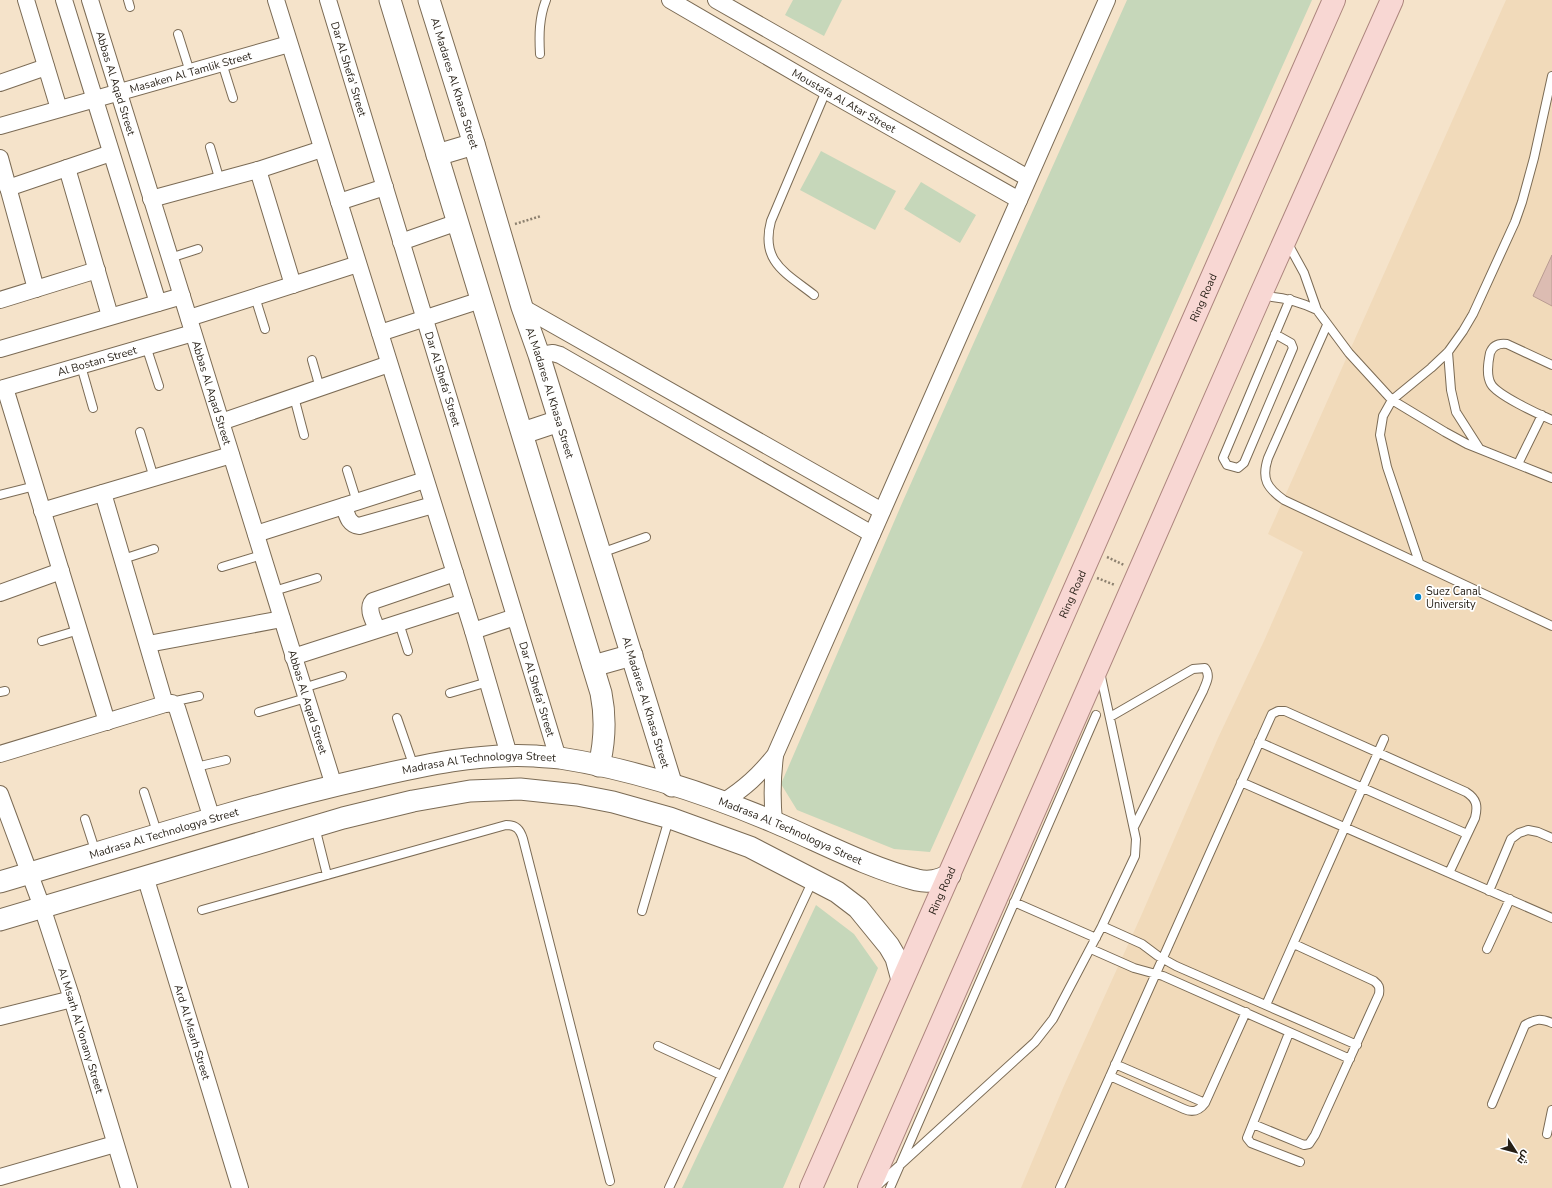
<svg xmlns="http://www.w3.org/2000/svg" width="1552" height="1188" viewBox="0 0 1552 1188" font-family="'Nunito Sans',Cairo,sans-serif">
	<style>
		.built { fill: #f1daba }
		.green { fill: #c6d7ba }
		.building { fill: #dcbcb2; stroke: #ba9c92 }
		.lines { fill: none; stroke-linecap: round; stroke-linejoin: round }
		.service-casing { stroke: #7b6b55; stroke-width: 10 }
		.minor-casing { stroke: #7b6b55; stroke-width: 18 }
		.tertiary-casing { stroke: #7b6b55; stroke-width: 23 }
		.primary-casing { stroke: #ac857d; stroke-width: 24 }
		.path { stroke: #8c806f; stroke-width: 2.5; stroke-dasharray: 2 2; stroke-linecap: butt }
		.service { stroke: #fff; stroke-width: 8 }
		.minor { stroke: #fff; stroke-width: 16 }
		.tertiary { stroke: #fff; stroke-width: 21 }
		.primary { stroke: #f8d7d3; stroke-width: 22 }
		.poi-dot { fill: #0183cb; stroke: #fff; stroke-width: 1.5 }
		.labels { text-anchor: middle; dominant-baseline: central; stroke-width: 3.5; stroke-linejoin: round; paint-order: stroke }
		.street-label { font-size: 11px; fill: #261f16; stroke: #fff }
		.poi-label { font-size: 11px; fill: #261f16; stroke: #fff; text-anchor: start }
	</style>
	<rect width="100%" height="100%" fill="#f5e3ca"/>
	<path class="built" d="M1506,0h46v1188h-531l42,-100 78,-172 77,-178 46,-97 39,-89 -35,-18z"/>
	<path class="green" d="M793,0h49l-18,36 -39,-21z
		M1127,0h185l-382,852 -36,-3 -97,-39 -16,-26 122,-283z
		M821,151l75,40 -21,39 -75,-40z
		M921,182l55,33 -16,28 -56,-34z
		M816,905l38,29 24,34 -95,220h-101z"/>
	<path class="building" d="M1552,255v51l-19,-10z"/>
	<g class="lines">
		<g class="service-casing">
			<path id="service" d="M128,0l2,7
				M178,34l12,38
				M540,54c-1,-19 -1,-36 6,-54
				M222,63l11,35
				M210,147l10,34
				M1287,242l17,31 13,37 32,43 43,47 53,32 22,12 85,34
				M170,258l28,-9
				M814,295c-28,-22 -54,-33 -43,-74l55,-130
				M1262,296c20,1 37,5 55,14
				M255,297l10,32
				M1327,325l-59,133c-7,21 -1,30 16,42l268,126
				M1275,334l16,9 2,5 -49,115 -6,5 -11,-3 -4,-7 67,-159
				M146,346l13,40
				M1448,352l3,38 5,22 23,36
				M312,360l8,28
				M1552,365l-45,-21c-8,-1 -14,1 -17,9 -2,10 -4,22 1,31 6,11 47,30 61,36
				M81,366l12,42
				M294,397l10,38
				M140,432l14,46
				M1518,464l24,-49
				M347,470l10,32
				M0,495l35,-9
				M601,553l45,-16
				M123,559l31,-10
				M1419,562l-32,-95 -7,-32 3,-19 9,-16 39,-32 17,-16 15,-21 10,-17 42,-92 7,-20 12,-44 18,-82
				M222,567l40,-12
				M274,591l43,-13
				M399,623l9,28
				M42,641l37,-11
				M303,688l39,-12
				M0,692l5,-1
				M450,693l38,-11
				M171,702l28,-6
				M259,712l47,-14
				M1110,717l83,-48 12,-1c6,8 1,15 -2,23l-69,136
				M397,718l17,49
				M1259,742l208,92
				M196,767l30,-7
				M1241,782l311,136
				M144,792l14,43
				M85,819l11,34
				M315,827l12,48
				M1489,891l22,-52 8,-6 9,-3 10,2 14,6
				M1014,902l82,36
				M202,910l304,-85c10,0 14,4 17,14l87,342
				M642,911l27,-92
				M1102,926l40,18 16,12 18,10 181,79
				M1091,949l43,19 29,8 187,83
				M1487,949l23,-50
				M1266,1005l118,-266
				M1289,1033l-42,105 4,5 49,19
				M658,1046l63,29
				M1115,1064l90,39
				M1110,1076l74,33c9,4 15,2 21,-6l41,-91
				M1492,1104l33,-79c11,-6 15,-7 27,-2
				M1253,1124l51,21 5,-1 6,-9 64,-141c1,-7 0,-9 -5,-13l-80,-37
				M1547,1134l5,-24
				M878,1185l157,-143 18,-23 49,-93 33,-70 1,-17 -36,-167
				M669,1188l144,-308
				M890,1188l206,-473
				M1060,1188l212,-474 6,-3h7l181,81c11,7 12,14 9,26l-26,55"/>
		</g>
		<g class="minor-casing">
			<g id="minor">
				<path d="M26,0l33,109"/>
				<path d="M64,0l94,303"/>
				<path id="s1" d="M90,0l244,786"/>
				<path d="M276,0l197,631 36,124"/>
				<path id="s2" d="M328,0l230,758"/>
				<path id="s3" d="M670,0l160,93 189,107"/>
				<path d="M716,0l312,178"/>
				<path d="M0,83l46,-16"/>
				<path id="s4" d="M0,126l289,-82"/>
				<path d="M0,158l36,131"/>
				<path d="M67,168l43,148"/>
				<path d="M258,170l35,115"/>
				<path d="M8,188l103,-35"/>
				<path d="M151,199l107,-29 64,-21"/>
				<path d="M339,202l46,-15"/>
				<path d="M401,242l57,-20"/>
				<path d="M0,300l97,-30"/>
				<path d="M522,307l360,204"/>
				<path d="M189,318l169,-54"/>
				<path d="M380,333l101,-33"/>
				<path d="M0,349l182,-53"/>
				<path d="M539,355l14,-2 7,2 312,179"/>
				<path d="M5,388l102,334"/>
				<path id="s5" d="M0,389l193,-56"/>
				<path d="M221,422l168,-58"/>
				<path d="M103,493l62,211"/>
				<path d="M344,506c3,9 4,18 15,20l74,-21"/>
				<path d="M42,511l189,-56"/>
				<path d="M256,534l169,-54"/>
				<path d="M0,593l61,-22"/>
				<path d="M377,629c-3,-8 -11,-20 -4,-28l82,-28"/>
				<path d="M473,631l42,-14"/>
				<path d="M148,644l134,-25"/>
				<path d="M293,657l171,-55"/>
				<path d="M0,754l165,-50 7,-1 5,5 35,111"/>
				<path id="s6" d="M0,794l42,113 30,92 57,189"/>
				<path d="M723,802c22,-14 36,-27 52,-47l332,-755"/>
				<path d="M774,822c-2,-22 -2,-43 1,-66"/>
				<path id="s7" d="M145,876l95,312"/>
				<path d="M0,1017l72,-18"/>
				<path d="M0,1177l115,-33"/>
			</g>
		</g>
		<g class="tertiary-casing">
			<g id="tertiary">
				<path d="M390,0l211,693c5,25 4,48 -2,73"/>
				<path id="s8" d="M429,0l45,144 48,163 17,48 133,431"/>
				<path d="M437,155l37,-11"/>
				<path d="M523,433l36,-12"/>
				<path d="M593,666l39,-11"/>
				<path id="s9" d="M0,882c122,-36 244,-76 368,-104 57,-13 109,-25 167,-22 8,1 17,1 25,2 71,11 148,36 214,64 47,20 93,45 143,58 13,3 21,0 33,-5"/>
				<path d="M0,920l343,-102 70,-17 57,-10 50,-2 57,6 36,7 57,16 80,29 87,45 21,16 31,38 7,12 6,22"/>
			</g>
		</g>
		<g class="primary-casing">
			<g id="primary">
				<path id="s10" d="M811,1188l523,-1188"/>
				<path d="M869,1188l391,-892 132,-296"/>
			</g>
		</g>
		<path class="path" d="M515,224l26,-8
			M1107,557l17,8
			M1097,578l18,7"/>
		<use href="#service" class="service"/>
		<use href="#minor" class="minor"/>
		<use href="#tertiary" class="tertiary"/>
		<use href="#primary" class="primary"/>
	</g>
	<circle class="poi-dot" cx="1418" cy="597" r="4"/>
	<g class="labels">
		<g class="street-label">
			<text stroke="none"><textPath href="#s2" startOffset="72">Dar Al Shefa' Street</textPath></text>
			<text stroke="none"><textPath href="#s4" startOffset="198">Masaken Al Tamlik Street</textPath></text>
			<text stroke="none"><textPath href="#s8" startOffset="87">Al Madares Al Khasa Street</textPath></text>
			<text stroke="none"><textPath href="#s1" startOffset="87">Abbas Al Aqad Street</textPath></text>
			<text stroke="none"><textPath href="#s3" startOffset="201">Moustafa Al Atar Street</textPath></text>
			<text stroke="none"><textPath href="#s10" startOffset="973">Ring Road</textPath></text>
			<text stroke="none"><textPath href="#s5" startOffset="101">Al Bostan Street</textPath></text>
			<text stroke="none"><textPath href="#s2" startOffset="396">Dar Al Shefa' Street</textPath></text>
			<text stroke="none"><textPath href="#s1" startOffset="411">Abbas Al Aqad Street</textPath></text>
			<text stroke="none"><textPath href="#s8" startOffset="411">Al Madares Al Khasa Street</textPath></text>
			<text stroke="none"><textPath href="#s10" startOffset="649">Ring Road</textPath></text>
			<text stroke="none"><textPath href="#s2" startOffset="720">Dar Al Shefa' Street</textPath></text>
			<text stroke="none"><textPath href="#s1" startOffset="735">Abbas Al Aqad Street</textPath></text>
			<text stroke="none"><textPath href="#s8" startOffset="735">Al Madares Al Khasa Street</textPath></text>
			<text stroke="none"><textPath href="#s9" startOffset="495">Madrasa Al Technologya Street</textPath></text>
			<text stroke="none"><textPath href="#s9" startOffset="819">Madrasa Al Technologya Street</textPath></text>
			<text stroke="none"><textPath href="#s9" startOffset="171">Madrasa Al Technologya Street</textPath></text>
			<text stroke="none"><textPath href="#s10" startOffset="325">Ring Road</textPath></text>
			<text stroke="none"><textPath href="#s6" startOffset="250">Al Msarh Al Yonany Street</textPath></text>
			<text stroke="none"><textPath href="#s7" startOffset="163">Ard Al Msarh Street</textPath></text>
		</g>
		<g class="poi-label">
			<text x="1426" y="591">Suez Canal<tspan x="1426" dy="13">University</tspan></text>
		</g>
	</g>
	<g transform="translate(1516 1152) rotate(126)" stroke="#ffffff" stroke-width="3" paint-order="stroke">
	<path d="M0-3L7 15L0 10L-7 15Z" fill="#261f16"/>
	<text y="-6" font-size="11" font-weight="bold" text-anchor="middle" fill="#261f16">ش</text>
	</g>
</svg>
